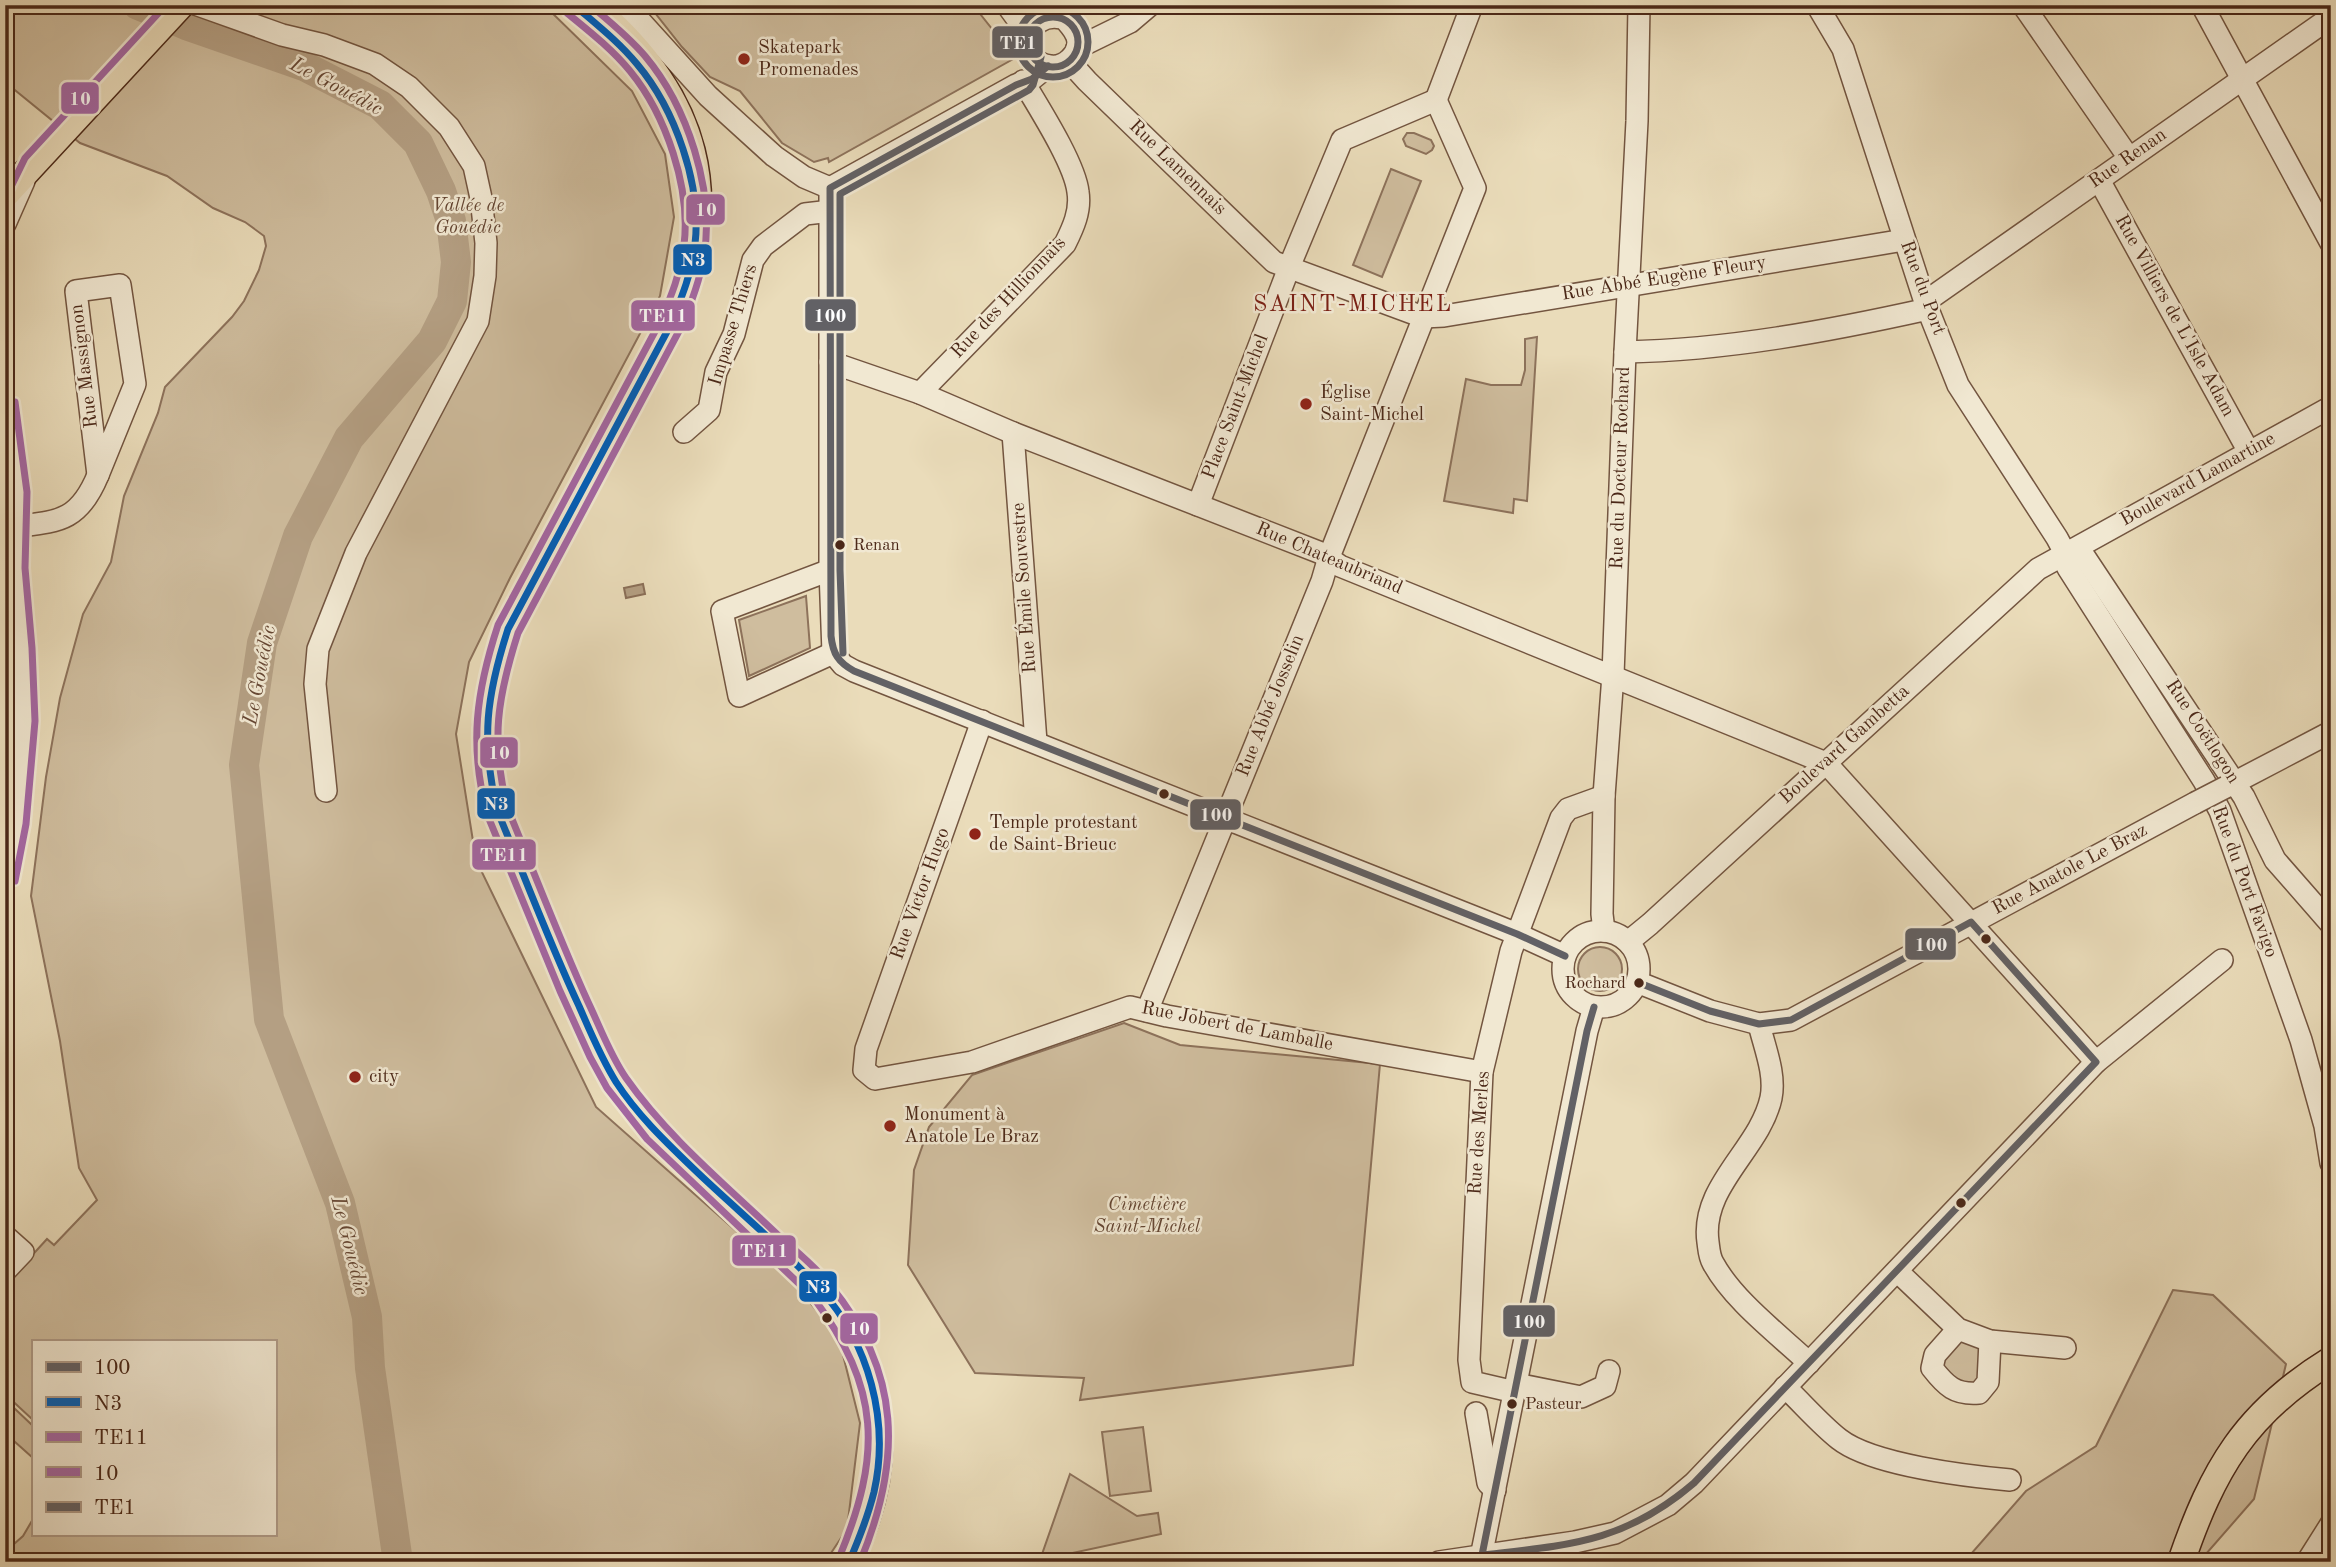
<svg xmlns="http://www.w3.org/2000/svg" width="2336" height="1567" font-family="'Old Standard TT',serif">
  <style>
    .green { fill: #cfbd9e; stroke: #8d725b; stroke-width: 2 }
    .water { fill: #b49f83; stroke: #8a6f58; stroke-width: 2 }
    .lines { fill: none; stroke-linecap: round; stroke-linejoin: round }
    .river { stroke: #b49f83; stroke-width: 30 }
    .minor-casing { stroke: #735540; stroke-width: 24 }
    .major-casing { stroke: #4b2818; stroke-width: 29 }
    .minor { stroke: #f1e8d2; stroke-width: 21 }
    .major { stroke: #eadcba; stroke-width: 26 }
    .minor-bridge-casing { stroke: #735540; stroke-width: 24; stroke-linecap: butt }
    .minor-bridge { stroke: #f1e8d2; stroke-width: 21 }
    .bus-1-casing { stroke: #f1e8d2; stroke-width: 12 }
    .bus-2-casing { stroke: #f1e8d2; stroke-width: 12 }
    .bus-3-casing { stroke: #f1e8d2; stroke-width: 12 }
    .bus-4-casing { stroke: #f1e8d2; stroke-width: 12 }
    .bus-5-casing { stroke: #f1e8d2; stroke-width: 12 }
    .bus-1 { stroke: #626165; stroke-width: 7 }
    .bus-2 { stroke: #005eb8; stroke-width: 7 }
    .bus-3 { stroke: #a467a3; stroke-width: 7 }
    .bus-4 { stroke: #a467a3; stroke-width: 7 }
    .bus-5 { stroke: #626165; stroke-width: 7 }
    .poi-dot { fill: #8f2418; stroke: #f1e8d2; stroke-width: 2.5 }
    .bus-dot { fill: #4b2818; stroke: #f1e8d2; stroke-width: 2.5 }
    .labels { text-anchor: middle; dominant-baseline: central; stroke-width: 5; stroke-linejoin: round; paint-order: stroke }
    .bus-label { font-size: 17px; fill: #4b2818; stroke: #f1e8d2; text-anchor: start }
    .poi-label { font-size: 19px; fill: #4b2818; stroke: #f1e8d2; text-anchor: start }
    .street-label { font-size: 19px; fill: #4b2818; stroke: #f1e8d2 }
    .park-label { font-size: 19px; font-style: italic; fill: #654633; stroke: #f1e8d2 }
    .water-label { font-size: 21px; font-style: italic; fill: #654633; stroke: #f1e8d2 }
    .quarter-label { font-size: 23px; letter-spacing: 2px; fill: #7a1f14; stroke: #f1e8d2 }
    .line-badge { stroke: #f1e8d2; stroke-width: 2.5 }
    .badge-label { font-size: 19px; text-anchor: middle; font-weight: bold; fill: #fff }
  </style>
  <rect width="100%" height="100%" fill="#eadcba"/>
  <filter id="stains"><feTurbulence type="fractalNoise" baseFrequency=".00286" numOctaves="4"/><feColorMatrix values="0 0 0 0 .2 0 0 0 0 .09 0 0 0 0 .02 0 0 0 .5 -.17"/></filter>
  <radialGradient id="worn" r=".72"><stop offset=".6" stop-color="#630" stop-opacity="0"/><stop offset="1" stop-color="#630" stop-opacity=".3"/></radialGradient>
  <!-- green -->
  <g class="green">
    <polygon points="5,5 544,5 632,91 665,154 674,217 660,296 510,578 469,662 456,734 476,860 596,1107 787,1276 838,1335 860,1423 847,1529 825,1562 5,1562 5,1552 23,1536 33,1519 33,1534 275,1534 275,1341 33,1341 33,1420 5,1394 5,1285 47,1239 54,1245 97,1200 79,1168 60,1041 31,896 46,777 60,698 83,614 111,562 124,496 158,413 165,387 232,317 244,301 259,270 266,246 264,236 245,222 213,208 167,176 80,143 5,82"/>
    <polygon points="645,5 973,5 1015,58 829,162 828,158 814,162 782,143 740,91 710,77 682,47 655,13"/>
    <polygon points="1407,133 1414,133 1431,140 1434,146 1432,150 1426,154 1406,146 1403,139"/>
    <polygon points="1391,169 1421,181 1382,277 1353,265"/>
    <polygon points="1537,337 1527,501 1514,499 1513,513 1444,501 1466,379 1491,385 1521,385 1525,370 1525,339"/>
    <polygon points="806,596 810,648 749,676 739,620"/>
    <circle cx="1600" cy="969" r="22"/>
    <polygon points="1124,1023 1180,1045 1380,1064 1353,1365 1080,1400 1084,1378 975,1373 908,1265 914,1170 929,1127 972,1075"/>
    <polygon points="2173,1290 2213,1295 2286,1364 2254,1499 2199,1562 1964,1562 2026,1491 2096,1446"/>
    <polygon points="1961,1340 1978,1345 1983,1352 1981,1380 1966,1389 1942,1367 1942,1361"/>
    <polygon points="13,1407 33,1426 33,1458 5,1433 5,1416"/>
    <polygon points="1143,1427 1151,1491 1110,1496 1102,1432"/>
    <polygon points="1070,1474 1137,1516 1158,1513 1161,1534 1040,1560"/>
  </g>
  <!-- water -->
  <polygon class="water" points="643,584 645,594 626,598 624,588"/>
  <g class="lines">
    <!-- river -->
    <polyline class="river" points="138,5 186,25 304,66 380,105 418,143 441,191 451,221 456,262 452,301 432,341 349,438 298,536 262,643 244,765 269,1019 340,1203 367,1317 370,1368 398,1562"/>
    <!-- minor casing -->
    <g class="minor-casing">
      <g id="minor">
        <polyline points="198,5 282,35 324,45 375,64 409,87 449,127 474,166 481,198 486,243 485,276 478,321 356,553 318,649 315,684 326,791"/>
        <polyline points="622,5 641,22 708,96 774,156 804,177 830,188"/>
        <polyline points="1007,5 1029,35"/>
        <path d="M1052,5c11,15 40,33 18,54 -5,5 -13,8 -20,7 -34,-4 -26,-55 11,-48"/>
        <polyline points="1817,5 1843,49 1925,302 1958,385 2057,538 2065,553 2065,562 2068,568 2204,781 2220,811 2301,1040 2325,1126 2331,1163"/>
        <polyline points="2023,5 2129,158"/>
        <polyline points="2202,5 2331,243"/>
        <polyline points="1077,48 1130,22 1150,5"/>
        <polyline points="1069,61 1087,81 1274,262 1423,317 1444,316 1904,240"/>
        <polyline points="1436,100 1472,5"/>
        <polyline points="2099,180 2249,452"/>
        <polyline points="830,188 830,570 833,653"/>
        <polyline points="830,188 1016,85 1032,79 1048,66"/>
        <polyline points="5,224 24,181"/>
        <polygon points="120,285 135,384 98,475 76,291"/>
        <polyline points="1925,302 2331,17"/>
        <path d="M1625,352c102,-2 204,-21 303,-43"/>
        <polyline points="830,362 920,393 1013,433 1321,553 1340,566 1826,763 2096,1062"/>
        <path d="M920,393l145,-149c8,-16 16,-33 13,-52 -3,-28 -39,-84 -55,-111"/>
        <polyline points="5,403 17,492 14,568 22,649 25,721 16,823 5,879"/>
        <polyline points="684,432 709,410 716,372 734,334 753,260 763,246 805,214 831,211"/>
        <polyline points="1013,433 1036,742"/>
        <polyline points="1198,505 1292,260 1342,140 1436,100"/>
        <path d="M5,528c49,-7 72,-2 93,-53"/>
        <polyline points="2065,553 2082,553 2244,797 2275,860 2331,924"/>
        <polyline points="830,570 722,611 739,696 833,653"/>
        <polyline points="833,653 843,665 854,671 1517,934 1565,956"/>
        <polyline points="982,721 866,1049 864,1070 875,1079 972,1062 1130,1007 1167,1016 1482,1072"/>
        <polyline points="2226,787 2331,732"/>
        <circle cx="1601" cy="969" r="38"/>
        <polyline points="1604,931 1602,914 1604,796 1613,675 1625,352 1637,121 1639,5"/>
        <polyline points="1628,942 1650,924 2038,569 2331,407"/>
        <polyline points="1637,982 1710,1011 1759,1024 1791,1020 2195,803"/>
        <polyline points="1147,1011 1322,581 1329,557 1475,188 1436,100"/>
        <path d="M1759,1024c5,22 17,50 12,74 -11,51 -71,88 -63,144 1,7 1,14 5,21 20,37 64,70 96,100"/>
        <polyline points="5,1236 23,1252 5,1271"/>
        <polyline points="1897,1271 1958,1329 1990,1341 2065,1348"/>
        <path d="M1958,1329l-23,26 -3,13c14,18 23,27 47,25l9,-11 2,-41"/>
        <polyline points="1516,1384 1581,1397 1605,1386 1609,1371"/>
        <path d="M1785,1387c18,17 35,37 54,52 33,26 128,37 171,41"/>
        <polyline points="1515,1392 1472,1382 1469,1360 1482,1072 1511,951 1561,818 1568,809 1604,796"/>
        <polyline points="1476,1413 1488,1483 1495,1490"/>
        <polyline points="1439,1562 1575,1542 1615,1533 1668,1505 1694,1483 2096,1062 2222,960"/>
        <polyline points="1480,1562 1587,1031 1594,1007"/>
        <polyline points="2307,1562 2331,1524"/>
      </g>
    </g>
    <!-- major casing -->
    <g class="major-casing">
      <g id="major">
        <path d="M591,5c107,90 135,192 79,321l-162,303c-23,70 -30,108 -11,181l73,177 30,66 16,29 38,49 167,159c70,82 74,176 28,272"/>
        <polyline points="5,195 181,5"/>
        <path d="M2181,1562c32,-93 64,-149 150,-202"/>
      </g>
    </g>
    <!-- minor -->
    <use href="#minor" class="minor"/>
    <!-- major -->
    <use href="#major" class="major"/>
    <!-- minor-bridge casing -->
    <g class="minor-bridge-casing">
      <polyline id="minor-bridge" points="2195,803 2226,787"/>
    </g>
    <!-- minor-bridge -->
    <use href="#minor-bridge" class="minor-bridge"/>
    <!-- bus-1 casing -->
    <g class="bus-1-casing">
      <g id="bus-1">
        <circle cx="1053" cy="42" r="25"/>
        <path d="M1048,66l-16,13 -16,6 -186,103 1,448c2,18 7,26 23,35l663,263 48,22"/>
        <path d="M1594,1007l-7,24 -105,524c87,-10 142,-12 212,-72l402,-421 -125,-140 -180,98 -32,4 -49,-13 -73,-29"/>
      </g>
    </g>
    <!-- bus-2 casing -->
    <g class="bus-2-casing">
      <path id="bus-2" d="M574,5c22,19 45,37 63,59 38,45 65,121 58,180 -3,29 -14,55 -25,82l-162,303c-22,68 -27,110 -11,181 27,65 52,132 82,196 11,25 22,52 37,76 22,34 52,62 81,90 41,39 86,76 123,117 49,54 70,132 54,203 -6,24 -15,47 -25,70"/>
    </g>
    <!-- bus-3 casing -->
    <g class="bus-3-casing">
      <path id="bus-3" d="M567,13c22,18 45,36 63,58 36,44 61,117 54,174 -3,27 -13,52 -24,77l-162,303c-22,67 -29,120 -11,189l73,177 30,66 17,31 40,51 166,158c68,92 69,157 26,261"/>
    </g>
    <!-- bus-4 casing -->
    <g class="bus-4-casing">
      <g id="bus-4">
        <path d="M590,5c19,16 39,32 55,51 42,50 70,134 59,199 -4,26 -14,52 -25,76l-161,302c-21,66 -27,106 -11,174 27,65 52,131 81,195 12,25 22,53 38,76 42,60 101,108 154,159 17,15 36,30 50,48 72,87 72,176 30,277"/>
        <polyline points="5,199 25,158 166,5"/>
        <polyline points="15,881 26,824 35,721 32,648 25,568 27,492 15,402"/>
      </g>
    </g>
    <!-- bus-5 casing -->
    <g class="bus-5-casing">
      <g id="bus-5">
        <circle cx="1053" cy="42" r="35"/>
        <polyline points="843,653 840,570 840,194 1029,90 1033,85 1041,57"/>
      </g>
    </g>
    <!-- bus-1 -->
    <use href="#bus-1" class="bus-1"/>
    <!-- bus-2 -->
    <use href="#bus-2" class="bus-2"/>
    <!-- bus-3 -->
    <use href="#bus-3" class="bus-3"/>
    <!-- bus-4 -->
    <use href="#bus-4" class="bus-4"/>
    <!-- bus-5 -->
    <use href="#bus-5" class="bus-5"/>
  </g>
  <!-- markers -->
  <g class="poi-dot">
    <circle cx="744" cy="59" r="7"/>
    <circle cx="1306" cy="404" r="7"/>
    <circle cx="975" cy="834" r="7"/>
    <circle cx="355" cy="1077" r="7"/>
    <circle cx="890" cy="1126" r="7"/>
  </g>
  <g class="bus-dot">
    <circle cx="840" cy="545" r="6"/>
    <circle cx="1164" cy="794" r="6"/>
    <circle cx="1986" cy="939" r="6"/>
    <circle cx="1639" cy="983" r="6"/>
    <circle cx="1961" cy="1203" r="6"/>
    <circle cx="827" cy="1318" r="6"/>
    <circle cx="1512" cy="1404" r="6"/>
  </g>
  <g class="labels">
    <!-- bus labels -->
    <g class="bus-label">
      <text x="853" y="545">Renan</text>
      <text x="1626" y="983" text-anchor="end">Rochard</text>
      <text x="1525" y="1404">Pasteur</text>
    </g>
    <!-- poi labels -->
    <g class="poi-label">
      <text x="758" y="48">Skatepark<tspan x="758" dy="22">Promenades</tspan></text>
      <text x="1320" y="393">Église<tspan x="1320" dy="22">Saint-Michel</tspan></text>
      <text x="989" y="823">Temple protestant<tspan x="989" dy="22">de Saint-Brieuc</tspan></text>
      <text x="369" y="1077">city</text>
      <text x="904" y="1115">Monument à<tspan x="904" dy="22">Anatole Le Braz</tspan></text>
    </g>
    <!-- street labels -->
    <g class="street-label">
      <text transform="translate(2128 159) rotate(-35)">Rue Renan</text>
      <text transform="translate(1177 168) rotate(44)">Rue Lamennais</text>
      <text transform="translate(1664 279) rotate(-9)">Rue Abbé Eugène Fleury</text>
      <text transform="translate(1922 288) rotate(70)">Rue du Port</text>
      <text transform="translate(1009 298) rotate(-47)">Rue des Hillionnais</text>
      <text transform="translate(2174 316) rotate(61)">Rue Villiers de L'Isle Adam</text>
      <text transform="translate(734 325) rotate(-73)">Impasse Thiers</text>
      <text transform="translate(85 366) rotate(-97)">Rue Massignon</text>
      <text transform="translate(1236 407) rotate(-69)">Place Saint-Michel</text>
      <text transform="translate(1621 468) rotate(-88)">Rue du Docteur Rochard</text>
      <text transform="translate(2198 480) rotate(-29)">Boulevard Lamartine</text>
      <text transform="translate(1329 559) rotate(23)">Rue Chateaubriand</text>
      <text transform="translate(1025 588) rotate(-94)">Rue Émile Souvestre</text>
      <text transform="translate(1271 706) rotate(-68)">Rue Abbé Josselin</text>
      <text transform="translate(2202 732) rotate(57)">Rue Coëtlogon</text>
      <text transform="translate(1845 745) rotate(-42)">Boulevard Gambetta</text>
      <text transform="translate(2070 870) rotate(-28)">Rue Anatole Le Braz</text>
      <text transform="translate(2244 882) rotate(70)">Rue du Port Favigo</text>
      <text transform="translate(921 894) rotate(-70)">Rue Victor Hugo</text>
      <text transform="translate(1237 1027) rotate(11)">Rue Jobert de Lamballe</text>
      <text transform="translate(1480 1133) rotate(-86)">Rue des Merles</text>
    </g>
    <!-- park labels -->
    <g class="park-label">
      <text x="468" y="206">Vallée de<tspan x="468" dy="22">Gouédic</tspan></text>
      <text x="1147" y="1205">Cimetière<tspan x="1147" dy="22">Saint-Michel</tspan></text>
    </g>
    <!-- water labels -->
    <g class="water-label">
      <text transform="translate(336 87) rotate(28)">Le Gouédic</text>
      <text transform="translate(260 675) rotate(-79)">Le Gouédic</text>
      <text transform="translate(349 1246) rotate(76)">Le Gouédic</text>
    </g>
    <!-- quarter labels -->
    <g class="quarter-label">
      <text x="1353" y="304">SAINT-MICHEL</text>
    </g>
  </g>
  <g class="line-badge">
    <rect x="991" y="25" width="53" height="34" rx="7" fill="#626165"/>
    <rect x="60" y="81" width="40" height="34" rx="7" fill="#a467a3"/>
    <rect x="685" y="193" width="41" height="33" rx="7" fill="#a467a3"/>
    <rect x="672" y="243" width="41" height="33" rx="7" fill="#005eb8"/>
    <rect x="804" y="298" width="53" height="34" rx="7" fill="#626165"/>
    <rect x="630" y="299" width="66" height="33" rx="7" fill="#a467a3"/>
    <rect x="479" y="736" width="40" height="33" rx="7" fill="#a467a3"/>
    <rect x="476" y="787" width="40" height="33" rx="7" fill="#005eb8"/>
    <rect x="1189" y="798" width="53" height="33" rx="7" fill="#626165"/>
    <rect x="471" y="838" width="66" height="33" rx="7" fill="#a467a3"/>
    <rect x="1904" y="927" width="53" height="34" rx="7" fill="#626165"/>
    <rect x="731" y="1234" width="66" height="33" rx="7" fill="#a467a3"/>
    <rect x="798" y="1270" width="40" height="33" rx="7" fill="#005eb8"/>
    <rect x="1502" y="1304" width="54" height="34" rx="7" fill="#626165"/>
    <rect x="839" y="1312" width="40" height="33" rx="7" fill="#a467a3"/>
  </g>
  <g class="badge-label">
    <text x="1018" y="49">TE1</text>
    <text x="80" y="105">10</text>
    <text x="706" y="216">10</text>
    <text x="693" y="266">N3</text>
    <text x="830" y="322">100</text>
    <text x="663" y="322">TE11</text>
    <text x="499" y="759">10</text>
    <text x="496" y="810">N3</text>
    <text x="1216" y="821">100</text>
    <text x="504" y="861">TE11</text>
    <text x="1931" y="951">100</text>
    <text x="764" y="1257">TE11</text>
    <text x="818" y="1293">N3</text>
    <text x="1529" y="1328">100</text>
    <text x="859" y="1335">10</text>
  </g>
  <!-- margin -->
  <rect width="2336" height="1567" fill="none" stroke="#eadcba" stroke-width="28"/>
  <rect x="7" y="7" width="2322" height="1553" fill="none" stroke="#4b2818" stroke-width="3.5"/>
  <rect x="14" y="14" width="2308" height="1539" fill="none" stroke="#4b2818" stroke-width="2"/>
  <!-- legend -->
  <rect x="32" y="1340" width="245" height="196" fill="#f1e8d2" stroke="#af9b88" stroke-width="2"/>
  <rect x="46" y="1362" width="35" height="10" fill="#626165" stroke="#af9b88" stroke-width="2"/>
  <text x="94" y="1374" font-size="21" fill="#4b2818">100</text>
  <rect x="46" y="1397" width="35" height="10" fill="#005eb8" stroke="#af9b88" stroke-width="2"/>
  <text x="94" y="1410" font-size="21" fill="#4b2818">N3</text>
  <rect x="46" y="1432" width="35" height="10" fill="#a467a3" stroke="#af9b88" stroke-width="2"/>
  <text x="94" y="1444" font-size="21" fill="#4b2818">TE11</text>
  <rect x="46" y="1467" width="35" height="10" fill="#a467a3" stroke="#af9b88" stroke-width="2"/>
  <text x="94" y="1480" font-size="21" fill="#4b2818">10</text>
  <rect x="46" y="1502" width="35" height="10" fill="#626165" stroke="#af9b88" stroke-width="2"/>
  <text x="94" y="1514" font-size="21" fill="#4b2818">TE1</text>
  <rect width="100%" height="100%" filter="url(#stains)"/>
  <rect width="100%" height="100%" fill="url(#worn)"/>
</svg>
